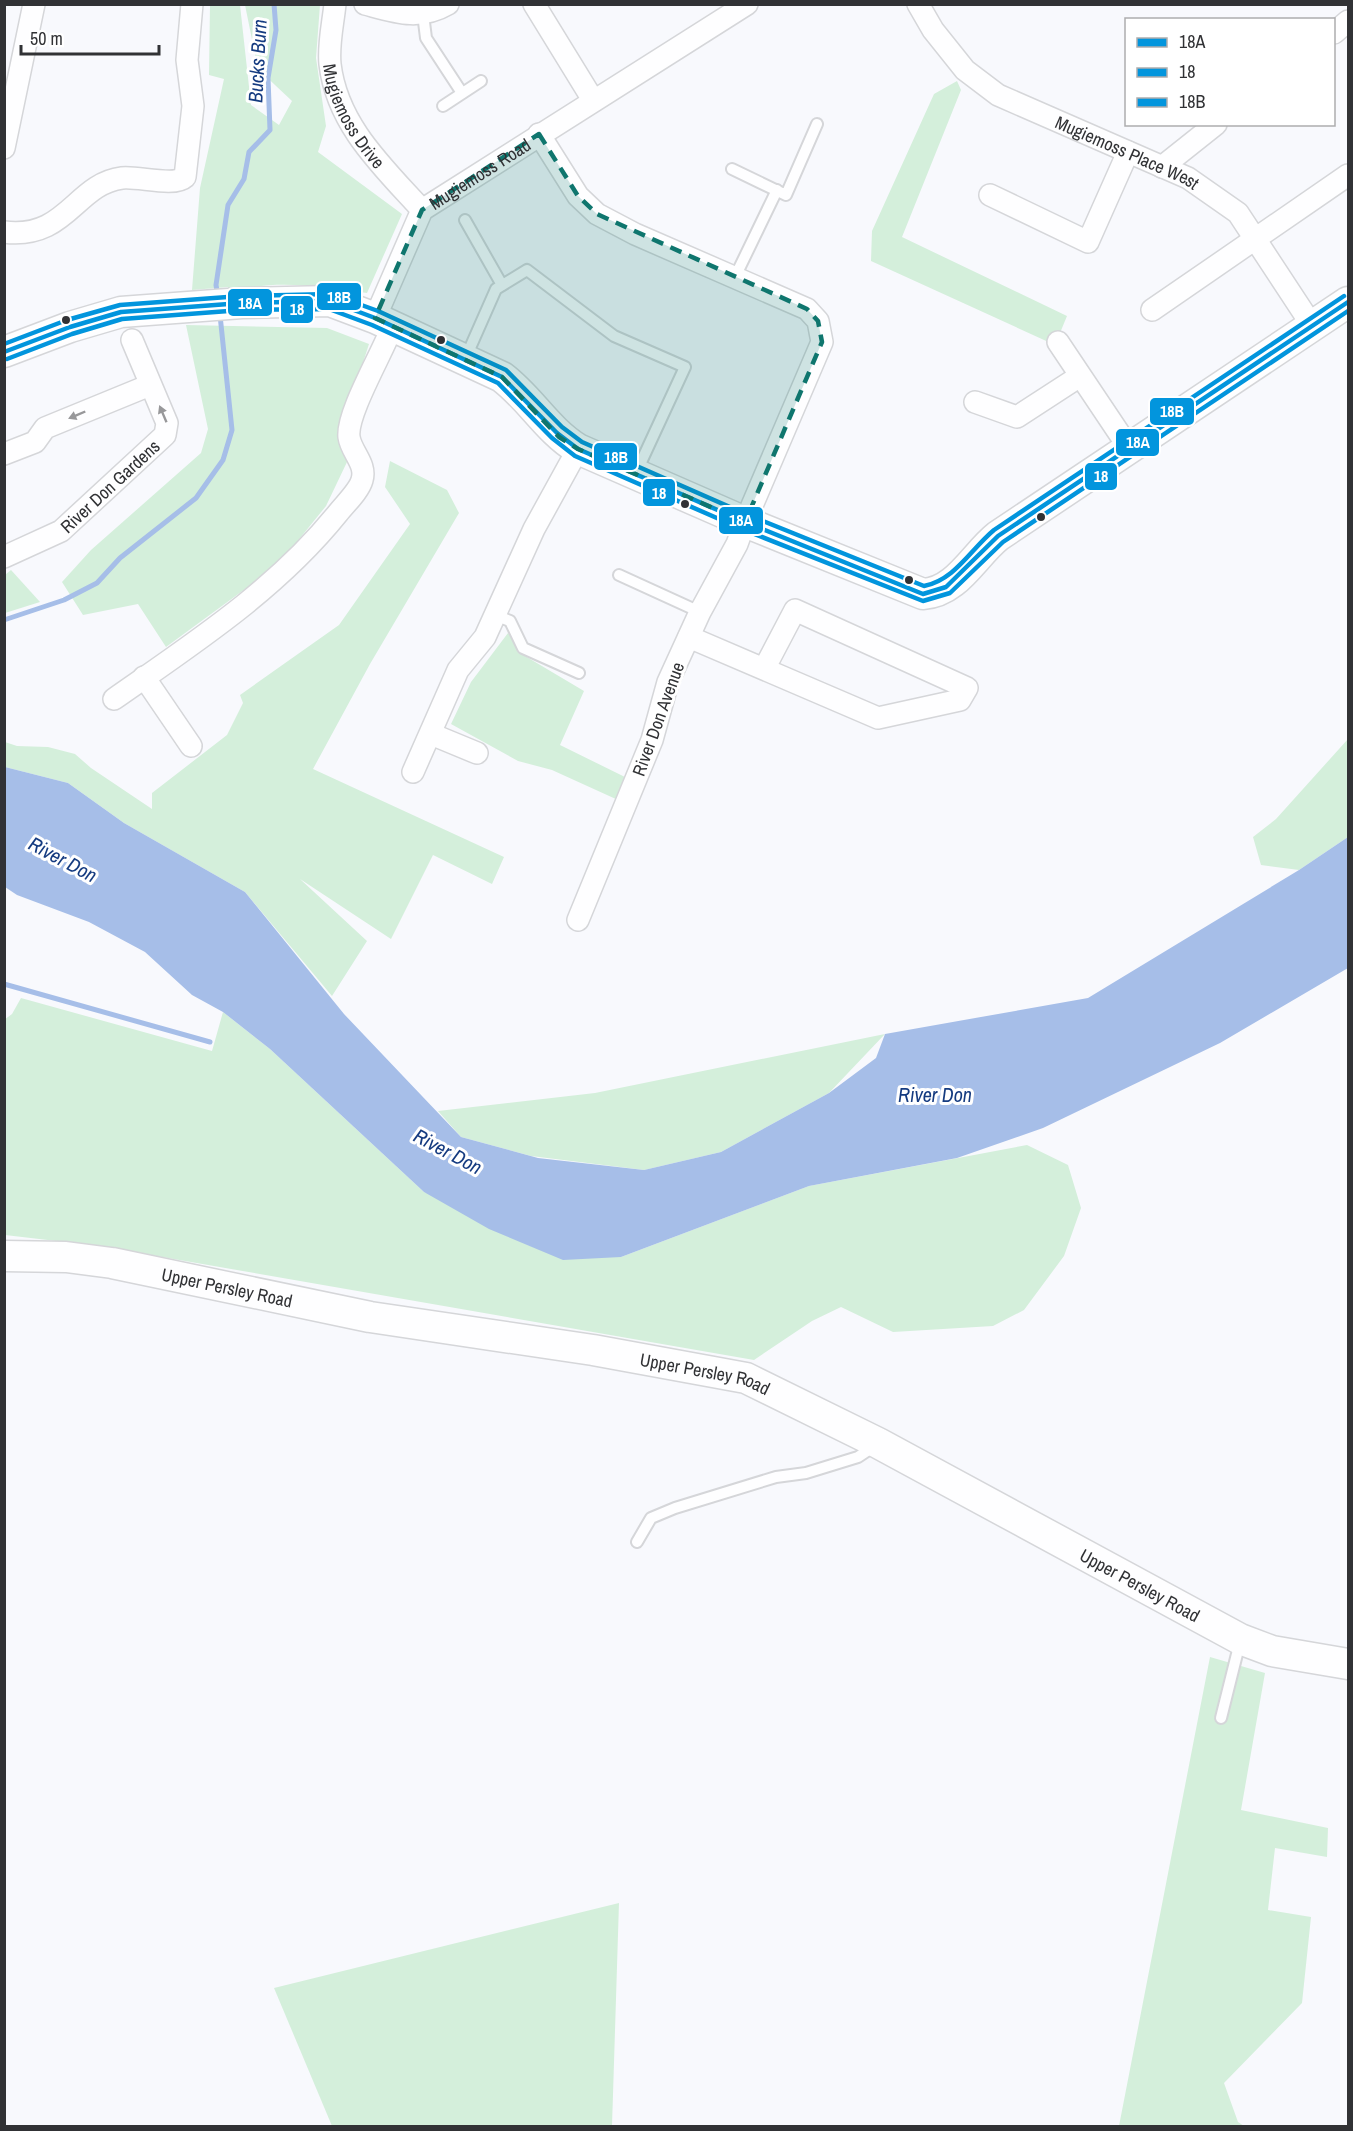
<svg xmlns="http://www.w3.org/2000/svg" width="1353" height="2131" font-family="'Archivo Narrow',sans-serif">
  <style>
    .green { fill: #d4efdb }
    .water { fill: #a6bee8 }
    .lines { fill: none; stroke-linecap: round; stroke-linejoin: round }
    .stream { stroke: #a6bee8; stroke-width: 5 }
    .lane-casing { stroke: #d5d6d9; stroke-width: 14 }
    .street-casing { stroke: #d5d6d9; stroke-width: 24 }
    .secondary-casing { stroke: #d5d6d9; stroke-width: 33 }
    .lane { stroke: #fefeff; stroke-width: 10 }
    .street { stroke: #fefeff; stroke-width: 21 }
    .secondary { stroke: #fefeff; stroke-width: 30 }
    .bus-1-casing { stroke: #fff; stroke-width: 9 }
    .bus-2-casing { stroke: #fff; stroke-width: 9 }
    .bus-3-casing { stroke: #fff; stroke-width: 9 }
    .bus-1 { stroke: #0295dd; stroke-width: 4.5 }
    .bus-2 { stroke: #0295dd; stroke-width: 4.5 }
    .bus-3 { stroke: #0295dd; stroke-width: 4.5 }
    .oneway { fill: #98989a }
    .marked { fill: #0f766e; fill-opacity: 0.2; stroke: #0f766e; stroke-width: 4.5; stroke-dasharray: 12 8; stroke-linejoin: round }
    .bus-dot { fill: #313235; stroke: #fff; stroke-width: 2 }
    .labels { text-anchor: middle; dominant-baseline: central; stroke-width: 6; stroke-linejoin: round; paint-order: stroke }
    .street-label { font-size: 18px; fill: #313235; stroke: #fff }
    .water-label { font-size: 20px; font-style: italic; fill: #153b80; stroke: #fff }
    .line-badge { stroke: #fff; stroke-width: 2 }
    .badge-label { font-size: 16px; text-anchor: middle; font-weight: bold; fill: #fff }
  </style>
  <rect width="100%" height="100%" fill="#f8f9fd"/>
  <!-- green -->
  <g class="green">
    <path d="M210,5h30l11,100 28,20 13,-24 -34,-32 -13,-64h75l-4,53 10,68 -8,26 84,62 -35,79c-48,-6 -92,-15 -139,0v-6l-36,3 8,-102 24,-109 -15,-4z"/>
    <polygon points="957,81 961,90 902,237 1067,316 1055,345 871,261 872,231 934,94"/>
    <polygon points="186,325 327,328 369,344 341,431 347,462 326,506 279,564 166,647 138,604 83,615 62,582 91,550 201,453 208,429"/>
    <polygon points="390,461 447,490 459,513 370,664 313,769 504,857 492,884 433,855 391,939 300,879 367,941 332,996 245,892 124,823 68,783 5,767 5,742 17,746 48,747 75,754 91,768 152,809 152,793 227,735 243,703 240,695 339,625 410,524 385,487"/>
    <polygon points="11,570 40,602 5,613 5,575"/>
    <polygon points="508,633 525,656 584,691 560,745 627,778 618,800 552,770 518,761 451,724 471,682"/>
    <polygon points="1348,739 1348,837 1299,870 1261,865 1253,837 1276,819"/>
    <polygon points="21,998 212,1051 223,1012 270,1049 424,1192 621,1257 809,1186 1027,1145 1068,1165 1081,1208 1064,1256 1024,1310 993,1326 893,1332 841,1307 812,1321 754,1360 99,1246 5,1235 4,1020 12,1014"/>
    <polygon points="885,1034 829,1093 721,1152 644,1170 531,1156 461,1137 438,1111 595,1093"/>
    <polygon points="1210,1657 1265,1673 1241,1810 1328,1828 1327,1857 1275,1848 1268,1910 1311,1917 1302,2003 1224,2083 1238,2122 1244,2126 1119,2126"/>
    <polygon points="619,1903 612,2126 332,2126 274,1988"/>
  </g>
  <!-- water -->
  <polygon class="water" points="5,767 68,783 124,823 245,892 344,1014 461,1137 538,1158 644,1170 721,1152 829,1093 876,1058 885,1034 1088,998 1299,870 1348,837 1348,968 1220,1043 1043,1128 957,1158 809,1186 621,1257 563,1260 489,1229 424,1192 270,1049 223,1012 192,995 145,952 89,922 17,895 5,887"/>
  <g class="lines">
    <!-- stream -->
    <g class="stream">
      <polyline points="218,297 216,285 228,205 244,179 249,152 270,130 268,78 276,30 274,4"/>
      <polyline points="4,620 64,600 97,583 120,558 196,498 223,460 232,430 220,315"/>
      <polyline points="4,984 210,1042"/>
    </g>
    <!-- lane casing -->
    <g class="lane-casing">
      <g id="lane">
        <polyline points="423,14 426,38 462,93"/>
        <polyline points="443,106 481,81"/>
        <polyline points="732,169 786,195 817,124"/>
        <polyline points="465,220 502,285"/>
        <polyline points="735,277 777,190"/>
        <polyline points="466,357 496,289 527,270 614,336 685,367 636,473"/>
        <polyline points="619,575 700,612"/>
        <polyline points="495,615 510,621 523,648 579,673"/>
        <polyline points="637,1542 651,1518 675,1508 776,1477 806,1473 858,1457 876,1445"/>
        <polyline points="1221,1718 1240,1642"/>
      </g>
    </g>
    <!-- street casing -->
    <g class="street-casing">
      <g id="street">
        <path id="s1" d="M335,4c-2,20 -7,40 -5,60 7,61 53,103 92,146"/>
        <path d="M365,4c30,8 54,17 83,0"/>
        <polyline points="534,4 593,100"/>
        <path id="s2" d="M918,4l15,26 32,40 33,25 190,83 50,35 75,114"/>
        <polyline points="1334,33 1348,21"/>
        <polyline points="539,134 578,196 597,214 635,234 807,309 818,321 822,342 745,522 737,544 700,612 668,682 652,740 578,920"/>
        <polyline points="4,148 34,4"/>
        <polyline points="1162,167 1216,124"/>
        <polyline points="990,195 1088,242 1128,152"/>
        <path d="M4,232c63,8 71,-48 118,-54 16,-2 52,9 63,-1l8,-71 -6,-46 5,-56"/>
        <polyline points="1152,310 1348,175"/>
        <path id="s3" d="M375,318l47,-108 325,-206"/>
        <polyline points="1058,342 1129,448"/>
        <polyline points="975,402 1017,417 1080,376"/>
        <polyline points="4,454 35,442 45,428 150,385"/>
        <path id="s4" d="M4,557l57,-26 104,-96 2,-12 -35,-83"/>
        <polyline points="689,637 878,718 960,700 967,688 795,610 764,669"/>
        <polyline points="144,677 191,746"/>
        <path d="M114,699c80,-56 162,-109 224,-186 7,-9 21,-22 24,-33 5,-16 -11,-28 -13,-43 -3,-23 34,-85 43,-110"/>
        <polyline points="431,734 477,753"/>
        <polyline points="413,772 458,670 485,637 534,529 578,449"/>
      </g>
    </g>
    <!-- secondary casing -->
    <g class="secondary-casing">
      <g id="secondary">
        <path d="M4,352l66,-25 51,-15 121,-9 88,-2 45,17 127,59c29,22 45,53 76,72l167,73 178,72c34,-2 51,-39 75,-58l350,-234"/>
        <path id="s5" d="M4,1256l62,1 46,6 258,54 223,33 153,28 132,65 362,196 32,12 76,13"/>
      </g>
    </g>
    <!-- lane -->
    <use href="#lane" class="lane"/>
    <!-- street -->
    <use href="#street" class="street"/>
    <!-- secondary -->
    <use href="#secondary" class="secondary"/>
    <!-- bus-1 casing -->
    <g class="bus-1-casing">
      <polyline id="bus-1" points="4,352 70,327 121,312 242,303 330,301 375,318 502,377 557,433 578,449 745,522 923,594 946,587 998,536 1348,302"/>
    </g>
    <!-- bus-2 casing -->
    <g class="bus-2-casing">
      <polyline id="bus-2" points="7,359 72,334 122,319 242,310 329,309 372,325 498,383 552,438 575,456 742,529 923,601 950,593 1003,542 1348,311"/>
    </g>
    <!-- bus-3 casing -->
    <g class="bus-3-casing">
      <path id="bus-3" d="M4,344l63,-24 53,-15 121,-9 90,-2 47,17 128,59 56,57 20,15 166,73 176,71c31,-6 47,-37 70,-56l350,-234"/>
    </g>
    <!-- bus-1 -->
    <use href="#bus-1" class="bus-1"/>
    <!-- bus-2 -->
    <use href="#bus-2" class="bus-2"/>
    <!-- bus-3 -->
    <use href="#bus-3" class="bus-3"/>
  </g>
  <!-- one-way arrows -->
  <defs><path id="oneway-solid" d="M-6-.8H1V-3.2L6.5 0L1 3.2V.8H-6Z" transform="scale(1.5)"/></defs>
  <g class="oneway">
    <use href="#oneway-solid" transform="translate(163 414) rotate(-113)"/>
    <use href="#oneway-solid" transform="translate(77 415) rotate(157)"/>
  </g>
  <!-- marked area -->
  <path class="marked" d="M539,134l39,62 19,18 210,95 11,12 4,21 -77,180 -167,-73 -19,-12 -57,-60 -127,-59 47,-108z"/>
  <!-- markers -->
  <g class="bus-dot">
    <circle cx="66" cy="320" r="5"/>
    <circle cx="441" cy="340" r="5"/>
    <circle cx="685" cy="504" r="5"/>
    <circle cx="1041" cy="517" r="5"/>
    <circle cx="909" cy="580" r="5"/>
  </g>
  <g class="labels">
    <!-- street labels -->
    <g class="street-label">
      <text stroke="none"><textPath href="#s1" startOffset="118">Mugiemoss Drive</textPath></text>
      <text stroke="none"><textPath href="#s2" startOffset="264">Mugiemoss Place West</textPath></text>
      <text stroke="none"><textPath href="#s3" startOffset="186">Mugiemoss Road</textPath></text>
      <text stroke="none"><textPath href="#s4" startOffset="129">River Don Gardens</textPath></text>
      <text transform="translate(658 719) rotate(-70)">River Don Avenue</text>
      <text stroke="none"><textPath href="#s5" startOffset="226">Upper Persley Road</textPath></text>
      <text stroke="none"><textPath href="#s5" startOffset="712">Upper Persley Road</textPath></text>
      <text stroke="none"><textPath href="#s5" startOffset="1198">Upper Persley Road</textPath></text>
    </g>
    <!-- water labels -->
    <g class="water-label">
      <text transform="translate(257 61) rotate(-87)">Bucks Burn</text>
      <text transform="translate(63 859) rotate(28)">River Don</text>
      <text x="935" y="1094">River Don</text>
      <text transform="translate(448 1151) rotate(28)">River Don</text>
    </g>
  </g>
  <g class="line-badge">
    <rect x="316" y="282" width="46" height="29" rx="6" fill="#0295dd"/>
    <rect x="227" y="288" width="46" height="29" rx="6" fill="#0295dd"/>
    <rect x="280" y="295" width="34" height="29" rx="6" fill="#0295dd"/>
    <rect x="1149" y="397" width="46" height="29" rx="6" fill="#0295dd"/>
    <rect x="1115" y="428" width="45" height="29" rx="6" fill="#0295dd"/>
    <rect x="593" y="442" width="45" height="29" rx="6" fill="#0295dd"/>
    <rect x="1084" y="462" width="34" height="29" rx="6" fill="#0295dd"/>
    <rect x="642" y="478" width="34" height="29" rx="6" fill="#0295dd"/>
    <rect x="718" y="506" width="46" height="29" rx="6" fill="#0295dd"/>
  </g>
  <g class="badge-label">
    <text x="339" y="303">18B</text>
    <text x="250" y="309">18A</text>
    <text x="297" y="315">18</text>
    <text x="1172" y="417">18B</text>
    <text x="1138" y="448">18A</text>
    <text x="616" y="463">18B</text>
    <text x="1101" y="482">18</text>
    <text x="659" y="499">18</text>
    <text x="741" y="526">18A</text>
  </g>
  <!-- border -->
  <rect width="1353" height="2131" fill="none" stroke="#313235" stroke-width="12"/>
  <!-- legend -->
  <rect x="1125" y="18" width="210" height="108" fill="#ffffff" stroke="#adadae" stroke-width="1.5"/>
  <rect x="1137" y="38" width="30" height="9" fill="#0295dd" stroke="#adadae" stroke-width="1.5"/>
  <text x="1179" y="48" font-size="18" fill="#313235">18A</text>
  <rect x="1137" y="68" width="30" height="9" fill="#0295dd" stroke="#adadae" stroke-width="1.5"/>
  <text x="1179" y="78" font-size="18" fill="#313235">18</text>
  <rect x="1137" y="98" width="30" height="9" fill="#0295dd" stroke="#adadae" stroke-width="1.5"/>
  <text x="1179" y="108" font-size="18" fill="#313235">18B</text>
  <!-- scale -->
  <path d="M21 45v9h138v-9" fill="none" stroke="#313235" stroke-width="3"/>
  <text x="30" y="45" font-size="18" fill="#313235" stroke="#ffffff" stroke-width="4.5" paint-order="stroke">50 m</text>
</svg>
